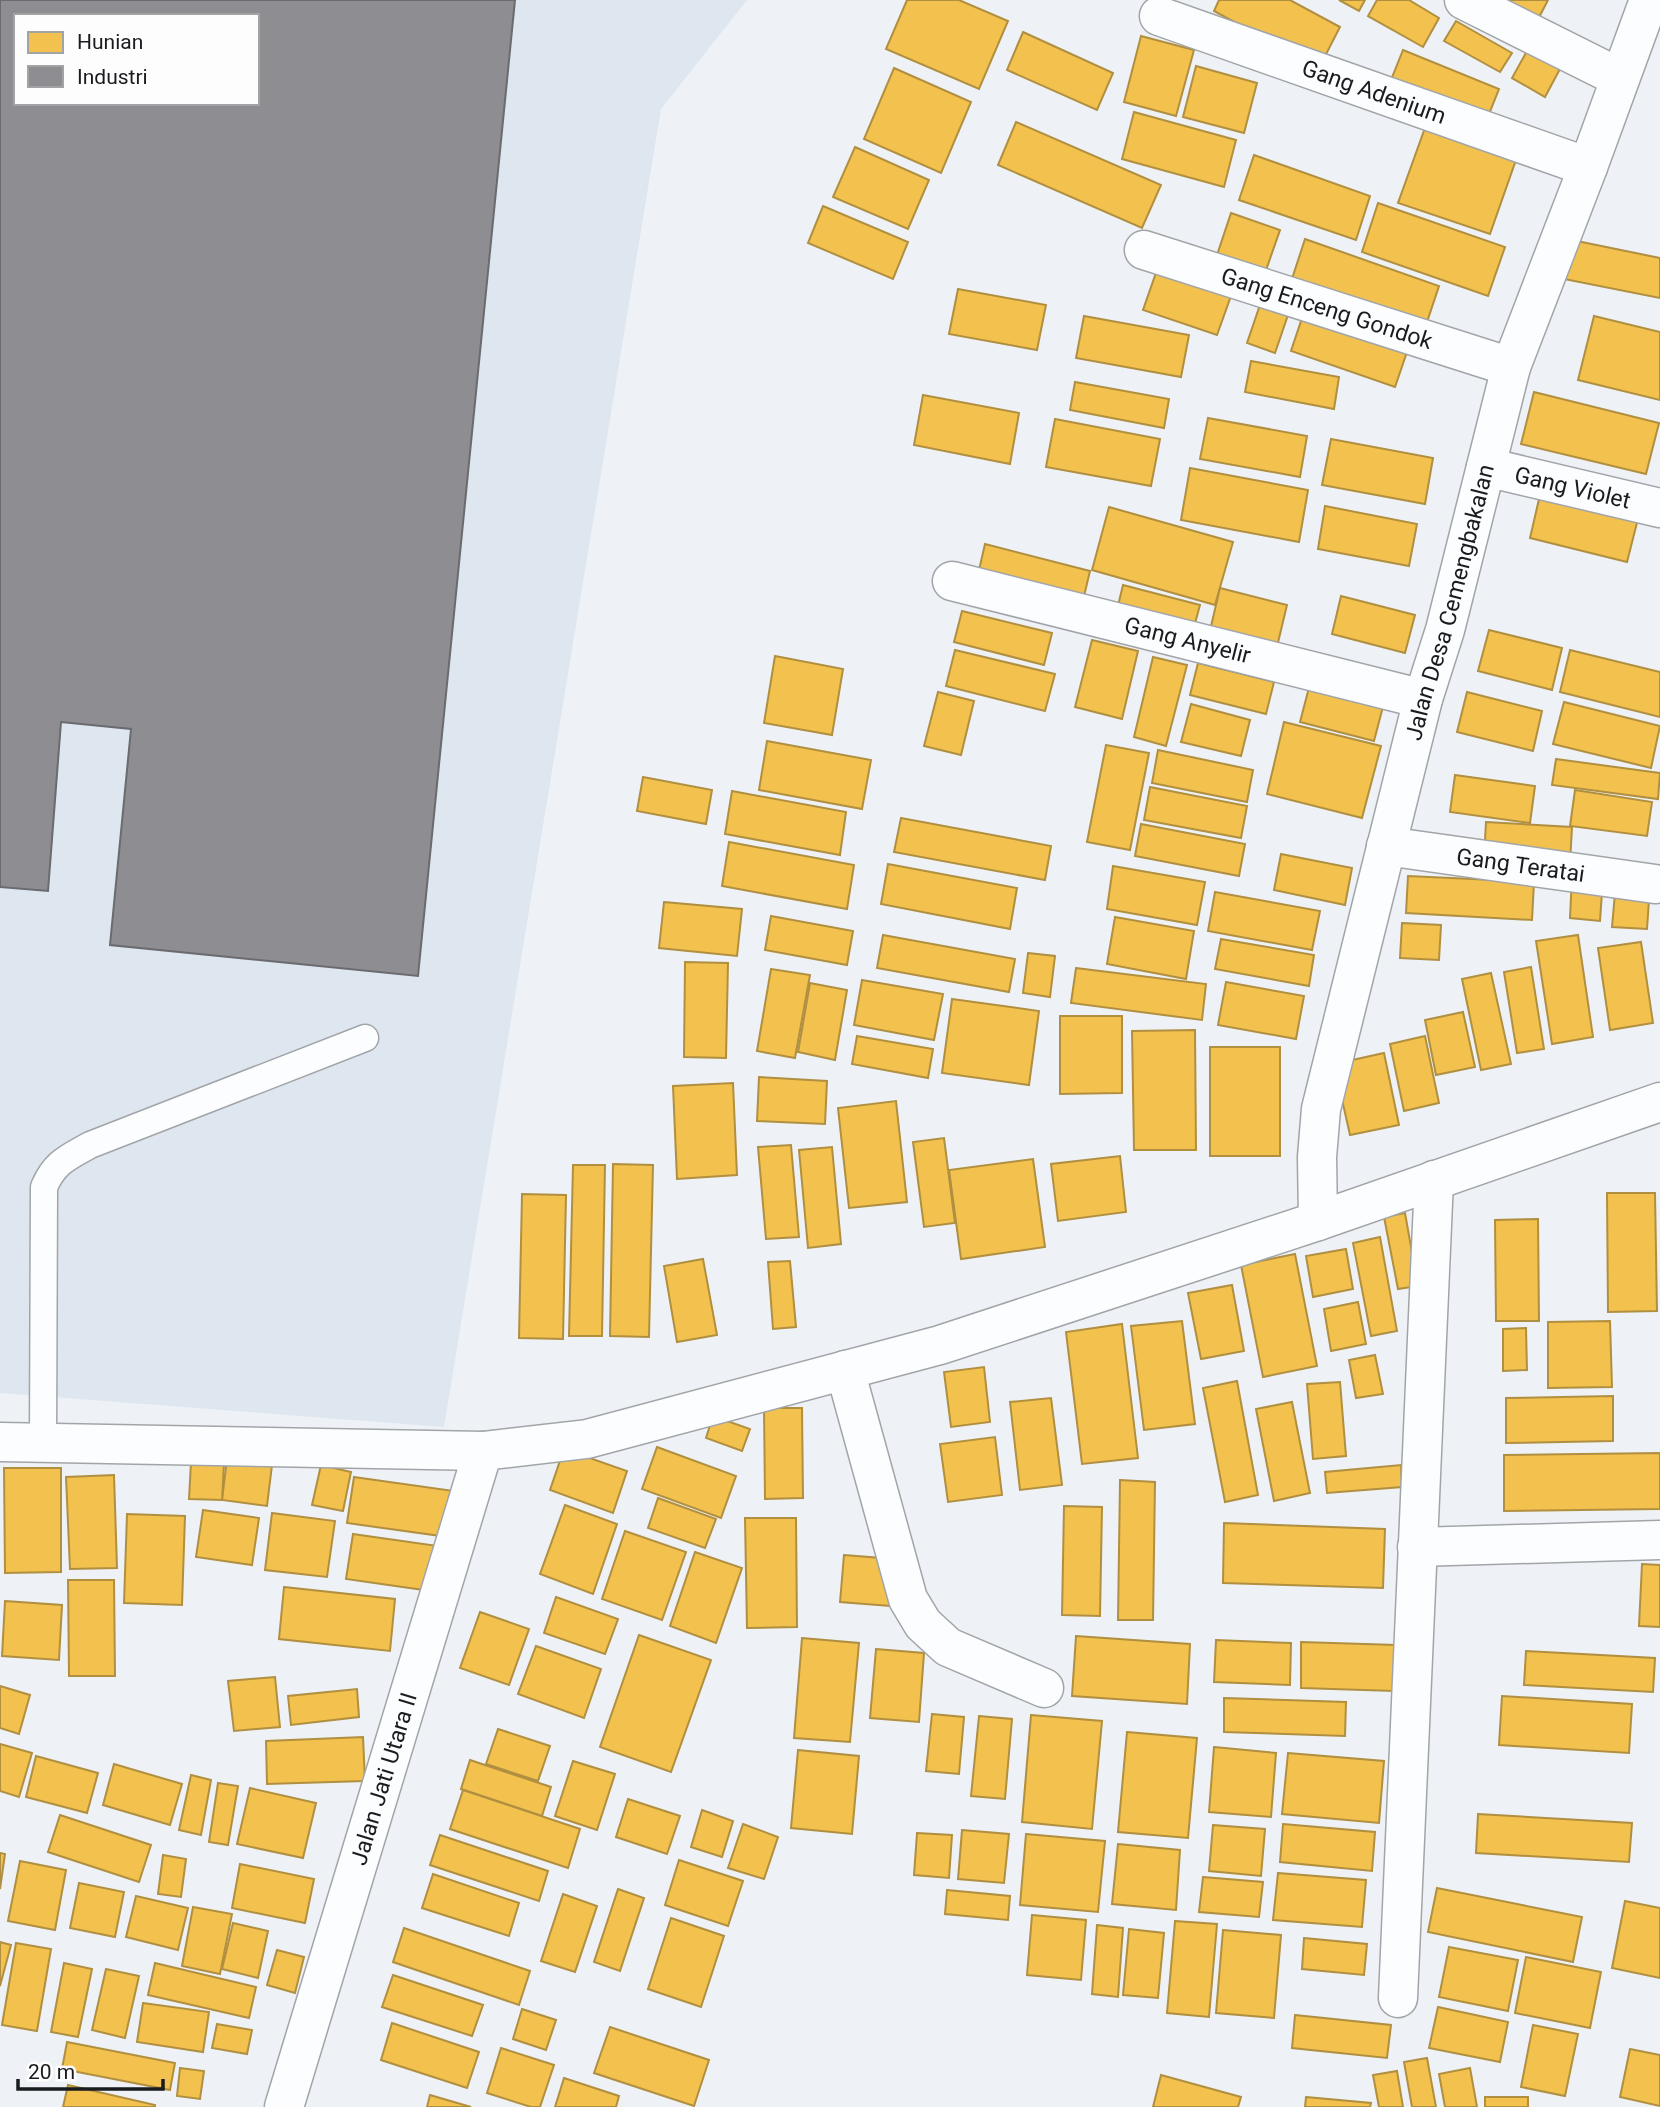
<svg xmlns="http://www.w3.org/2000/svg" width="1660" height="2107" font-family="Roboto,sans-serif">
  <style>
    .built { fill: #dee6f0; fill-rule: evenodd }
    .homes { fill: #f2c14e; stroke: #b18f40; stroke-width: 2 }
    .industry { fill: #8d8d92; stroke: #6a6b6f; stroke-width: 2; fill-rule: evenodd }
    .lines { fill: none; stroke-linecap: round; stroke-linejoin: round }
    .service-casing { stroke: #a2a5a8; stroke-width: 29 }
    .minor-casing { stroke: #a2a5a8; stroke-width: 41 }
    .tertiary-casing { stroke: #a2a5a8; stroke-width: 41 }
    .secondary-casing { stroke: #a2a5a8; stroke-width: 41 }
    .service { stroke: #fcfdfe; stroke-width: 26 }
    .minor { stroke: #fcfdfe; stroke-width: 38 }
    .tertiary { stroke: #fcfdfe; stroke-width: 38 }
    .secondary { stroke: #fcfdfe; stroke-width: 38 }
    .labels { text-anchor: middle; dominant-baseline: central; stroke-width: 7; stroke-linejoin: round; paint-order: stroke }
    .street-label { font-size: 23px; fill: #191b1e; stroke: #fdfdfd }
  </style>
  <rect width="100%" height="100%" fill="#eef2f6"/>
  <!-- built -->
  <path class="built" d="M0,0h747l-86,109 -217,1318 -444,-34zM16,16h241v87h-241z"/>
  <!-- homes -->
  <g class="homes">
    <polygon points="907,0 959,0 1008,21 979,89 886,49"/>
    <polygon points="1219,0 1290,0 1340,27 1319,68 1214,11"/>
    <polygon points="1339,0 1365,0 1359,11"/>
    <polygon points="1377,0 1409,0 1439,18 1423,47 1368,16"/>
    <polygon points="1486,0 1548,0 1534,27"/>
    <polygon points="1456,21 1512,53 1500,72 1444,41"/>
    <polygon points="1023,32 1113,73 1097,110 1007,70"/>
    <polygon points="1141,36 1194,50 1176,116 1124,102"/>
    <polygon points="1403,50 1499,89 1483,129 1387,90"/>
    <polygon points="1527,51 1560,69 1545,97 1512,78"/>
    <polygon points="1196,66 1257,83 1244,133 1183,117"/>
    <polygon points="894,68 971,102 941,173 864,139"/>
    <polygon points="1134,112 1236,140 1224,187 1122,159"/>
    <polygon points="1016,122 1161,185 1142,228 998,165"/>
    <polygon points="1426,125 1517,157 1490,234 1398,203"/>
    <polygon points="855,147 929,180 908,229 833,197"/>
    <polygon points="1254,155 1370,196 1356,240 1239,200"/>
    <polygon points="1378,203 1505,247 1488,296 1362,252"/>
    <polygon points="823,206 908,242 893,279 808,243"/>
    <polygon points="1231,213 1280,230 1264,276 1216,258"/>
    <polygon points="1305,239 1439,286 1422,337 1288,291"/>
    <polygon points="1572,240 1660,258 1660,298 1564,279"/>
    <polygon points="1158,267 1232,293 1217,335 1143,310"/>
    <polygon points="958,289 1046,305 1037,350 949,334"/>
    <polygon points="1262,299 1290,309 1275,353 1247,343"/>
    <polygon points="1305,309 1409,346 1395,387 1291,351"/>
    <polygon points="1084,316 1189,335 1181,377 1076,358"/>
    <polygon points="1594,316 1660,332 1660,400 1578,380"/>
    <polygon points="1251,361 1339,377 1334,409 1245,392"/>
    <polygon points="1075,382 1169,399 1164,428 1070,410"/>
    <polygon points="1534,392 1659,423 1646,474 1521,444"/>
    <polygon points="923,395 1019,413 1010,464 914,445"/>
    <polygon points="1208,418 1307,436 1300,477 1200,459"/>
    <polygon points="1055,419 1160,439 1151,486 1046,467"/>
    <polygon points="1331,439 1433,458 1425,504 1322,485"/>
    <polygon points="1190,468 1308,490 1299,542 1181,520"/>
    <polygon points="1542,486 1640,511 1627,562 1530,538"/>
    <polygon points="1325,506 1417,524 1409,566 1318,549"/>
    <polygon points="1109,507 1233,542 1215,605 1092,570"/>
    <polygon points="985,544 1090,571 1081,609 976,583"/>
    <polygon points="1123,585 1200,605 1191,638 1115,618"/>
    <polygon points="1220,588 1287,605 1275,655 1208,639"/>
    <polygon points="1341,596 1415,615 1405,653 1332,634"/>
    <polygon points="962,611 1052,633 1044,665 954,642"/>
    <polygon points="1489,630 1562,648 1552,690 1478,671"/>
    <polygon points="1092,640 1138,651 1122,719 1075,707"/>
    <polygon points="955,650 1055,674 1045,711 946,686"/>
    <polygon points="1570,650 1660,672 1660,717 1560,692"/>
    <polygon points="775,656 843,669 832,735 764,723"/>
    <polygon points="1153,657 1187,665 1166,746 1134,737"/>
    <polygon points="1198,663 1274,682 1266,714 1190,695"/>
    <polygon points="1312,676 1386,695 1374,741 1300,722"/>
    <polygon points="938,692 974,701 961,755 924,746"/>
    <polygon points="1467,692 1542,711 1533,751 1457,732"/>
    <polygon points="1564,702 1660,726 1651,768 1553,744"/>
    <polygon points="1191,704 1250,720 1241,756 1181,742"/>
    <polygon points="1284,722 1381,746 1362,818 1267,794"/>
    <polygon points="767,741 871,760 862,809 759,790"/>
    <polygon points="1106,745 1149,753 1130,850 1087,842"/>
    <polygon points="1158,750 1253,770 1247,802 1152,783"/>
    <polygon points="1556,759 1660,773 1658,799 1552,785"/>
    <polygon points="1455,775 1535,786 1530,823 1450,812"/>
    <polygon points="643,777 712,790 706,824 637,811"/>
    <polygon points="1150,787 1247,806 1241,838 1144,820"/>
    <polygon points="1575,790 1652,802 1647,836 1570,826"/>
    <polygon points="732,791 846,812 840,855 725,834"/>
    <polygon points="901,818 1051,846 1045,880 894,852"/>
    <polygon points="1486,822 1572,827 1570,863 1484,858"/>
    <polygon points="1141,824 1245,844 1239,876 1135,856"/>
    <polygon points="729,842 854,865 847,909 722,886"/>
    <polygon points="1281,854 1352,868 1345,905 1274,890"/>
    <polygon points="888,864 1017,888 1010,929 881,904"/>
    <polygon points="1113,866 1205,882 1197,925 1107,909"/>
    <polygon points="1408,876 1534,882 1532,920 1406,913"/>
    <polygon points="1572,876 1603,878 1600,921 1570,918"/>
    <polygon points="1616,882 1650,885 1647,929 1612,927"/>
    <polygon points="1215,892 1320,911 1312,950 1208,931"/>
    <polygon points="664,902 742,909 737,956 659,948"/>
    <polygon points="771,916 853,931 847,965 765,950"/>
    <polygon points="1115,917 1194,931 1186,979 1107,964"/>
    <polygon points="1402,923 1441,925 1439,960 1400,958"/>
    <polygon points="883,935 1015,959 1009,992 877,968"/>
    <polygon points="1578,935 1593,1037 1552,1044 1536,941"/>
    <polygon points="1221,939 1314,955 1309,986 1215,969"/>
    <polygon points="1641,942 1653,1023 1610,1030 1598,948"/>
    <polygon points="1028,953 1055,956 1050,997 1023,993"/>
    <polygon points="685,962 728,963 726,1058 684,1057"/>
    <polygon points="1531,967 1544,1049 1517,1053 1504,972"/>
    <polygon points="1076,968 1206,984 1202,1020 1071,1003"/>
    <polygon points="771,969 810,975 795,1058 757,1051"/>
    <polygon points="1491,973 1511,1064 1481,1070 1462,979"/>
    <polygon points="862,980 943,994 934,1040 854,1025"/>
    <polygon points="1226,982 1304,996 1296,1039 1218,1025"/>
    <polygon points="810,983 847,990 835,1060 798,1052"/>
    <polygon points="952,999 1039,1011 1029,1085 942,1073"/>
    <polygon points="1463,1012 1475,1067 1436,1075 1425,1020"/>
    <polygon points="1060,1016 1122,1016 1122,1093 1060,1094"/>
    <polygon points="1195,1030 1196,1150 1134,1150 1132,1031"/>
    <polygon points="857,1036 933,1049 928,1078 852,1064"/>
    <polygon points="1425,1036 1439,1103 1404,1111 1390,1044"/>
    <rect x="1210" y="1047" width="70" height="109"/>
    <polygon points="1384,1053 1399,1125 1350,1135 1334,1064"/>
    <polygon points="759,1077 827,1081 825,1124 757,1121"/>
    <polygon points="733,1083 737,1175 677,1179 673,1086"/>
    <polygon points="896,1101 907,1202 849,1208 838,1108"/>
    <polygon points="944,1138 955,1223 924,1227 913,1142"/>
    <polygon points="791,1145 799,1237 766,1239 758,1147"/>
    <polygon points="832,1147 841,1244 808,1248 799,1150"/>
    <polygon points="1120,1156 1126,1212 1058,1221 1051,1164"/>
    <polygon points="1033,1159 1045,1247 961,1259 949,1170"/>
    <polygon points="613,1164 653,1165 649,1337 610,1336"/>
    <polygon points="573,1165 605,1165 602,1336 569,1336"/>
    <polygon points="1607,1193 1655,1193 1657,1311 1608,1312"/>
    <polygon points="522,1194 566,1195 563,1339 519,1338"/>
    <polygon points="1405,1213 1418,1286 1398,1289 1384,1217"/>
    <polygon points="1538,1219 1539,1321 1496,1321 1495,1220"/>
    <polygon points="1380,1237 1397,1331 1371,1336 1353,1243"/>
    <polygon points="1346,1249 1353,1289 1313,1297 1306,1256"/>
    <polygon points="1295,1254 1317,1366 1263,1377 1241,1265"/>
    <polygon points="703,1259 717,1335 677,1342 664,1266"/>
    <polygon points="790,1261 796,1327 773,1329 768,1262"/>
    <polygon points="1232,1285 1244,1351 1201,1359 1188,1293"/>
    <polygon points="1358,1302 1366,1344 1331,1351 1324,1309"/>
    <polygon points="1182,1321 1195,1424 1144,1430 1131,1326"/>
    <polygon points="1610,1321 1612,1387 1548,1388 1548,1322"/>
    <polygon points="1122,1324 1138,1458 1082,1464 1066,1332"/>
    <polygon points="1526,1328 1527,1370 1503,1371 1503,1329"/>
    <polygon points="1375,1355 1383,1394 1356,1398 1349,1360"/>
    <polygon points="984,1367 990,1422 951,1427 944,1372"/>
    <polygon points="1237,1381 1258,1495 1225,1502 1203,1388"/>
    <polygon points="1340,1382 1346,1456 1313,1459 1307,1384"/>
    <polygon points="1613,1396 1613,1441 1506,1443 1506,1398"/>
    <polygon points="1051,1398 1062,1485 1020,1490 1010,1402"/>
    <polygon points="1292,1402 1310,1493 1274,1501 1256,1409"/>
    <polygon points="764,1408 802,1408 803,1498 765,1499"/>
    <polygon points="713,1416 750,1429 742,1451 706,1438"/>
    <polygon points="995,1437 1002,1495 948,1502 940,1444"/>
    <polygon points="657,1447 736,1476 721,1518 642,1489"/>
    <polygon points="564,1449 627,1471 613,1513 550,1490"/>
    <polygon points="1660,1453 1660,1509 1504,1511 1504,1455"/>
    <polygon points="227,1459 272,1465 267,1506 222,1500"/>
    <polygon points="191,1462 224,1464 222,1500 189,1499"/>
    <polygon points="321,1465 351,1472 343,1511 312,1505"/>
    <polygon points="1401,1465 1402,1487 1327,1493 1325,1472"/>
    <polygon points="4,1468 61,1468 61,1572 5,1573"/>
    <polygon points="114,1475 117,1568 70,1569 66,1477"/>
    <polygon points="354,1477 454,1491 448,1537 347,1523"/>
    <polygon points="1120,1480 1155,1482 1153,1620 1118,1620"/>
    <polygon points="658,1498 716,1519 705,1548 648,1528"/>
    <polygon points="565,1505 617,1524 593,1594 540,1574"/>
    <polygon points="1064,1506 1102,1507 1100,1616 1062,1615"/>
    <polygon points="203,1510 259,1518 252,1565 196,1557"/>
    <polygon points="272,1513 335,1521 327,1577 265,1570"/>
    <polygon points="127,1514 185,1516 182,1605 124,1603"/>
    <polygon points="745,1518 796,1518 797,1627 747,1628"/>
    <polygon points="1224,1523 1385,1529 1383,1588 1223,1583"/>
    <polygon points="625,1531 686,1552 662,1620 602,1599"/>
    <polygon points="353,1534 445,1547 438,1592 346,1579"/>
    <polygon points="695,1552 742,1568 716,1643 670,1626"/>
    <polygon points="844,1555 894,1559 890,1606 840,1602"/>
    <polygon points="1642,1564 1660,1565 1660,1627 1639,1626"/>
    <polygon points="68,1580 114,1580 115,1676 69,1676"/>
    <polygon points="284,1587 395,1599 390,1651 279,1639"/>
    <polygon points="556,1597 618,1619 605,1654 544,1633"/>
    <polygon points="5,1601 62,1605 59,1660 2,1656"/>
    <polygon points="480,1612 529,1629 509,1685 460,1668"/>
    <polygon points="639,1635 711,1660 671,1772 600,1747"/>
    <polygon points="1076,1636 1190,1644 1187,1704 1072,1696"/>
    <polygon points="802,1638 859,1643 850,1742 794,1738"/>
    <polygon points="1216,1640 1291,1643 1290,1685 1214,1682"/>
    <polygon points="1301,1642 1396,1645 1394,1691 1301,1688"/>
    <polygon points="536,1646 601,1669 584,1718 518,1694"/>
    <polygon points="876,1649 924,1653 919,1722 870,1718"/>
    <polygon points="1526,1651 1655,1658 1653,1692 1524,1685"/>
    <polygon points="275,1677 280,1727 234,1731 228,1681"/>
    <polygon points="0,1686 30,1695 19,1734 0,1728"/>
    <polygon points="357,1689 359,1717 291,1725 288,1696"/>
    <polygon points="1502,1696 1632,1704 1629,1753 1499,1745"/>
    <polygon points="1224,1698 1346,1702 1345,1736 1224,1732"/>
    <polygon points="932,1714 964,1717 959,1774 926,1771"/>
    <polygon points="1031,1715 1102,1721 1092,1829 1022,1822"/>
    <polygon points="979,1716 1012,1719 1005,1799 971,1796"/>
    <polygon points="498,1729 550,1746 538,1781 486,1764"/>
    <polygon points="1127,1732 1197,1738 1188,1838 1118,1832"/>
    <polygon points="363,1737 365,1781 267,1784 266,1741"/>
    <polygon points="0,1744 32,1753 19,1797 0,1791"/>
    <polygon points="1214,1747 1276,1753 1271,1817 1209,1812"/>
    <polygon points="798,1750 859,1756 852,1834 791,1828"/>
    <polygon points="1288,1753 1384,1761 1379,1823 1282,1814"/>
    <polygon points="36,1756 98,1773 87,1813 26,1797"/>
    <polygon points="470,1760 551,1787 542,1816 461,1789"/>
    <polygon points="573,1761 615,1774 597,1830 555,1816"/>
    <polygon points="114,1764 182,1784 170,1825 103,1805"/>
    <polygon points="191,1775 211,1780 201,1835 179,1830"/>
    <polygon points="218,1783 238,1786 228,1845 209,1842"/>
    <polygon points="250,1788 316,1803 303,1858 237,1844"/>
    <polygon points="463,1790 580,1829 568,1868 450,1829"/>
    <polygon points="628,1799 680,1816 667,1854 616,1837"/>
    <polygon points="702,1810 733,1821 722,1857 691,1847"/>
    <polygon points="1478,1814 1632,1823 1629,1862 1476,1853"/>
    <polygon points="60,1815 151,1845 139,1882 48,1852"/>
    <polygon points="743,1824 778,1837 764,1879 728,1868"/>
    <polygon points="1283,1824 1375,1832 1372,1871 1280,1862"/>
    <polygon points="1213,1825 1265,1829 1261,1876 1209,1871"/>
    <polygon points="962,1830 1009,1834 1004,1883 958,1879"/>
    <polygon points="917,1833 952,1835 949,1878 914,1875"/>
    <polygon points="1026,1834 1105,1841 1098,1912 1020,1905"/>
    <polygon points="440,1835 548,1871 539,1901 430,1865"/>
    <polygon points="1118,1844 1180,1850 1176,1910 1112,1904"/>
    <polygon points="0,1853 5,1854 0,1889"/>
    <polygon points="163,1855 186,1859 181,1897 158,1894"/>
    <polygon points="679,1860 743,1881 728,1926 665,1905"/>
    <polygon points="20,1861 66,1870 55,1930 8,1921"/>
    <polygon points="240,1864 314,1879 305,1923 232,1908"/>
    <polygon points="1278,1873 1366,1880 1362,1927 1273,1920"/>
    <polygon points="433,1874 519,1903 509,1936 422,1908"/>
    <polygon points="1203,1877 1263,1882 1259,1917 1199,1912"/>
    <polygon points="79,1883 124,1892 115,1937 70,1928"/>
    <polygon points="1437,1888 1582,1917 1573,1962 1428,1932"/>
    <polygon points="618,1889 644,1898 620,1971 594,1962"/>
    <polygon points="947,1890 1010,1896 1008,1920 945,1914"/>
    <polygon points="563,1894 597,1906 575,1972 541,1961"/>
    <polygon points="136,1896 188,1908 178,1950 126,1937"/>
    <polygon points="1625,1901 1660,1908 1660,1978 1612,1968"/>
    <polygon points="193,1907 232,1914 220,1974 182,1966"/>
    <polygon points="1032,1915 1086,1920 1081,1980 1027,1975"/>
    <polygon points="671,1918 724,1936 701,2007 648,1989"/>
    <polygon points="1175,1921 1217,1924 1209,2017 1167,2013"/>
    <polygon points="233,1923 268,1931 258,1978 222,1969"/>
    <polygon points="1097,1925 1123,1928 1118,1997 1092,1994"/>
    <polygon points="404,1928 530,1971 519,2005 393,1962"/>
    <polygon points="1129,1929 1164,1933 1158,1998 1123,1995"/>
    <polygon points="1223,1930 1281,1935 1274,2018 1216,2013"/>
    <polygon points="1304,1938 1367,1944 1364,1975 1302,1969"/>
    <polygon points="0,1942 11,1945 0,1986"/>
    <polygon points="16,1943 51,1949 37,2031 2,2025"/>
    <polygon points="1449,1947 1518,1960 1508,2011 1439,1997"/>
    <polygon points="277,1950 304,1957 295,1993 267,1985"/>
    <polygon points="1526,1957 1601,1972 1590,2028 1515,2013"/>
    <polygon points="64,1963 92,1969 78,2037 51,2032"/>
    <polygon points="155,1963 256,1987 249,2018 148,1995"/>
    <polygon points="106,1969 139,1976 125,2038 92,2030"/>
    <polygon points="393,1975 483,2005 472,2036 382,2007"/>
    <polygon points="143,2003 209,2012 203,2052 137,2042"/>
    <polygon points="1438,2007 1508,2022 1500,2062 1429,2048"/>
    <polygon points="522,2009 556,2020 546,2050 513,2039"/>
    <polygon points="1295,2015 1391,2025 1387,2058 1292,2048"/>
    <polygon points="392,2023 479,2052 467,2088 381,2060"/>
    <polygon points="217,2024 252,2030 247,2054 212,2048"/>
    <polygon points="1533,2025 1578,2034 1565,2096 1521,2087"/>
    <polygon points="610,2027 709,2060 694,2106 594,2073"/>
    <polygon points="67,2042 175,2063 170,2090 62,2069"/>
    <polygon points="501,2048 554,2065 540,2107 531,2107 487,2093"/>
    <polygon points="1630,2049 1660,2055 1660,2106 1620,2097"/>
    <polygon points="1427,2058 1436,2107 1412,2107 1404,2062"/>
    <polygon points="180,2068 204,2071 200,2099 177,2096"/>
    <polygon points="1470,2068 1477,2107 1445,2107 1439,2074"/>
    <polygon points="1397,2071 1403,2107 1379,2107 1373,2075"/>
    <polygon points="1161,2075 1241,2097 1238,2107 1153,2107"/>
    <polygon points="564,2078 619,2096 616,2107 555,2107"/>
    <polygon points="68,2085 155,2105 155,2107 63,2107"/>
    <polygon points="430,2095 471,2107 427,2107"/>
    <polygon points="1306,2097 1371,2103 1370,2107 1305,2107"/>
    <rect x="1485" y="2097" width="43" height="10"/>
  </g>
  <!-- industry -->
  <path class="industry" d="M0,0h515l-97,976 -308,-31 21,-216 -70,-7 -13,169 -48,-4zM16,16h241v87h-241z"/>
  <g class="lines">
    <!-- service casing -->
    <g class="service-casing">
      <path id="service" d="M43,1443l1,-256c11,-25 23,-29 46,-42l275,-107"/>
    </g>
    <!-- minor casing -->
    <g class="minor-casing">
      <g id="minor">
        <polyline points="1464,0 1620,78"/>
        <path id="s1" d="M1159,16l429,151"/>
        <path id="s2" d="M1144,250l367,117"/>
        <path id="s3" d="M1486,467l174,41"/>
        <path id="s4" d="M952,581l471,118"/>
        <path id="s5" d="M1386,846l269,38"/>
        <polyline points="845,1370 908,1599 923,1624 948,1647 1044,1688"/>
        <polyline points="1417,1547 1660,1540"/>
        <polyline points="1398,1998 1434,1180"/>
        <path id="s6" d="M284,2107l199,-656"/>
      </g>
    </g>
    <!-- tertiary casing -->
    <g class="tertiary-casing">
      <g id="tertiary">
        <path id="s7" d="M1318,1221l-1,-64 4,-48 102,-410 22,-69 66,-263 77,-200 61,-167"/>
      </g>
    </g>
    <!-- secondary casing -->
    <g class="secondary-casing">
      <polyline id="secondary" points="0,1442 483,1451 587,1439 940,1345 1318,1221 1660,1102"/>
    </g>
    <!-- service -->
    <use href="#service" class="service"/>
    <!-- minor -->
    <use href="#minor" class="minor"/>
    <!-- tertiary -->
    <use href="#tertiary" class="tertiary"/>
    <!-- secondary -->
    <use href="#secondary" class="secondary"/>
  </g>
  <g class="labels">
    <!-- street labels -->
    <g class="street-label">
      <text stroke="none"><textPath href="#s1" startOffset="228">Gang Adenium</textPath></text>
      <text stroke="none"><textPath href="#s2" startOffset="192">Gang Enceng Gondok</textPath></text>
      <text stroke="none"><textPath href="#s3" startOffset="89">Gang Violet</textPath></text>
      <text stroke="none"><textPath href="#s7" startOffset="635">Jalan Desa Cemengbakalan</textPath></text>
      <text stroke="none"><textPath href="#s4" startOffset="243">Gang Anyelir</textPath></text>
      <text stroke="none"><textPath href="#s5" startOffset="136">Gang Teratai</textPath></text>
      <text stroke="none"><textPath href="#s6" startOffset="343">Jalan Jati Utara II</textPath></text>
    </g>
  </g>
  <!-- legend -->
  <rect x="14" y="14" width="245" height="91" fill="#fdfdfd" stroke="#a2a3a4" stroke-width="2"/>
  <rect x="28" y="32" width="35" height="21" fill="#f2c14e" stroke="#a2a3a4" stroke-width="2"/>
  <text x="77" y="49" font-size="21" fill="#191b1e">Hunian</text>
  <rect x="28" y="66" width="35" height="21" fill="#8d8d92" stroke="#a2a3a4" stroke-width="2"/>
  <text x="77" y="84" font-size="21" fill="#191b1e">Industri</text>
  <!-- scale -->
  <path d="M18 2079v10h145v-10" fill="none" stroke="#191b1e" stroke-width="3.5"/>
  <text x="28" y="2079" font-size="21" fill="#191b1e" stroke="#fdfdfd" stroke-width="5" paint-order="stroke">20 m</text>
</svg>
